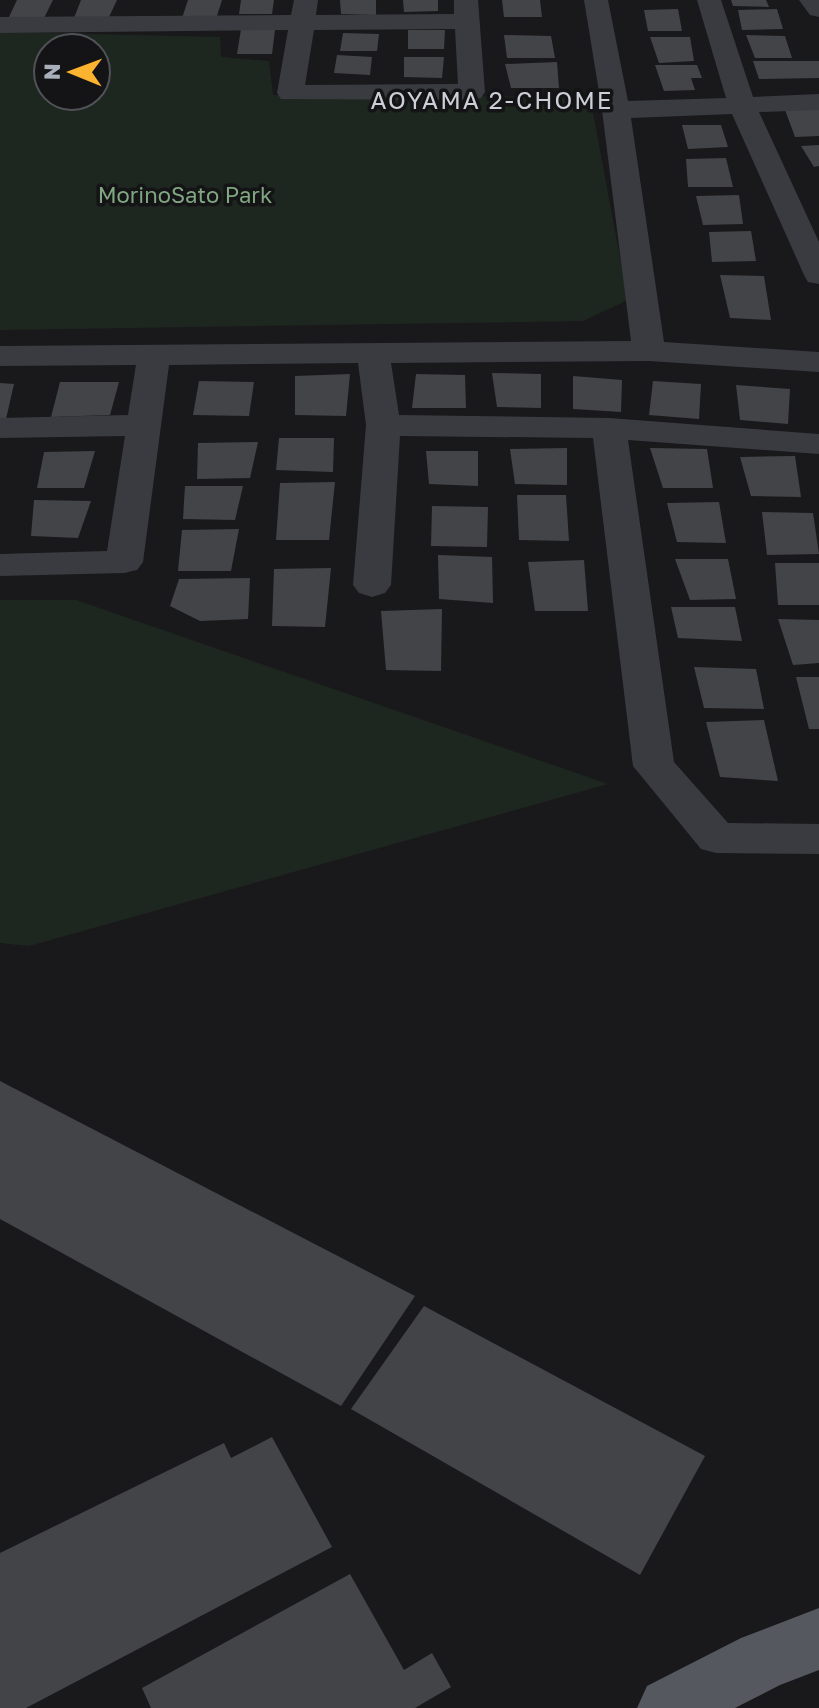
<svg xmlns="http://www.w3.org/2000/svg" width="819" height="1708" font-family="'Golos Text',sans-serif">
  <style>
    .green { fill: #1e271f; fill-rule: evenodd }
    .building { fill: #434448 }
    .lines { fill: none; stroke-linecap: round; stroke-linejoin: round }
    .minor { fill: #393b40; fill-rule: evenodd }
    .major { fill: #55585f; fill-rule: evenodd }
    .labels { text-anchor: middle; dominant-baseline: central; stroke-width: 7; stroke-linejoin: round; paint-order: stroke }
    .far-park-label { font-size: 22px; fill: #81a782; stroke: #141416 }
    .far-neighbourhood-label { font-size: 24px; letter-spacing: 2px; fill: #cccfd7; stroke: #141416 }
  </style>
  <rect width="100%" height="100%" fill="#19191b"/>
  <!-- green -->
  <g class="green">
    <path d="M0,32l220,5 1,20 48,4 4,34 317,2 38,203 -45,21 -583,9zM48,48h48v48h-48z"/>
    <polygon points="0,600 76,600 608,784 29,946 0,943"/>
  </g>
  <!-- building -->
  <g class="building">
    <polygon points="17,0 53,0 44,18 9,17"/>
    <polygon points="81,0 117,0 108,19 74,18"/>
    <polygon points="188,0 222,0 216,19 182,18"/>
    <polygon points="241,0 274,0 272,14 239,14"/>
    <polygon points="340,0 376,0 376,15 341,14"/>
    <polygon points="403,0 438,0 438,11 404,12"/>
    <polygon points="502,0 540,0 542,17 504,17"/>
    <polygon points="731,0 766,0 769,7 733,6"/>
    <polygon points="678,9 682,31 648,31 644,10"/>
    <polygon points="777,9 783,29 742,30 738,10"/>
    <polygon points="241,29 275,30 272,54 237,54"/>
    <polygon points="408,30 445,30 444,49 408,49"/>
    <polygon points="343,33 379,34 377,51 340,51"/>
    <polygon points="504,35 551,36 555,58 507,58"/>
    <polygon points="746,35 785,36 792,58 755,58"/>
    <polygon points="650,37 690,37 694,61 659,63"/>
    <polygon points="337,55 372,57 370,75 334,73"/>
    <polygon points="404,57 444,57 442,78 404,77"/>
    <polygon points="753,61 819,61 819,78 759,79"/>
    <polygon points="557,62 559,88 511,88 505,64"/>
    <polygon points="655,65 697,65 702,78 691,78 695,90 664,91"/>
    <polygon points="819,106 819,136 795,137 784,107"/>
    <polygon points="682,125 721,125 728,147 688,149"/>
    <polygon points="819,145 819,166 814,167 801,146"/>
    <polygon points="726,158 733,187 688,187 686,159"/>
    <polygon points="739,195 743,224 703,225 696,196"/>
    <polygon points="751,231 756,261 712,262 709,232"/>
    <polygon points="720,275 764,276 771,320 730,318"/>
    <polygon points="492,373 541,374 541,408 497,407"/>
    <polygon points="350,374 346,416 295,415 295,376"/>
    <polygon points="416,374 465,375 466,408 412,408"/>
    <polygon points="573,376 622,380 621,412 573,409"/>
    <polygon points="199,381 254,382 249,416 193,415"/>
    <polygon points="653,381 701,384 699,419 649,415"/>
    <polygon points="60,382 119,382 110,415 51,417"/>
    <polygon points="0,383 14,384 6,419 0,419"/>
    <polygon points="736,385 790,389 788,424 740,420"/>
    <polygon points="279,438 334,438 333,472 276,470"/>
    <polygon points="258,442 250,478 197,479 198,443"/>
    <polygon points="567,448 567,485 515,484 510,449"/>
    <polygon points="650,448 707,449 713,488 663,488"/>
    <polygon points="95,451 84,488 37,488 44,452"/>
    <polygon points="426,451 478,451 478,486 429,484"/>
    <polygon points="795,456 801,497 751,496 740,457"/>
    <polygon points="335,482 329,540 276,540 280,483"/>
    <polygon points="185,486 243,486 235,520 183,519"/>
    <polygon points="517,495 566,495 569,541 519,540"/>
    <polygon points="34,500 91,501 78,538 31,536"/>
    <polygon points="719,502 726,543 677,542 667,503"/>
    <polygon points="432,506 488,507 487,547 431,546"/>
    <polygon points="762,512 813,513 819,554 767,555"/>
    <polygon points="239,529 231,571 178,571 182,530"/>
    <polygon points="438,555 492,557 493,603 439,599"/>
    <polygon points="675,559 728,559 736,599 690,600"/>
    <polygon points="584,560 588,611 535,611 528,562"/>
    <polygon points="775,563 819,563 819,605 778,605"/>
    <polygon points="331,568 325,627 272,626 274,569"/>
    <polygon points="250,578 248,619 200,621 170,606 179,579"/>
    <polygon points="671,607 735,607 742,641 678,638"/>
    <polygon points="442,609 441,671 386,670 381,611"/>
    <polygon points="778,619 819,620 819,663 793,665"/>
    <polygon points="694,667 756,669 764,709 704,708"/>
    <polygon points="796,677 819,677 819,729 809,729"/>
    <polygon points="764,720 778,781 720,777 706,722"/>
    <polygon points="0,1081 415,1296 341,1406 0,1219"/>
    <polygon points="424,1306 705,1456 640,1575 351,1409"/>
    <polygon points="272,1437 332,1547 26,1708 0,1708 0,1553 224,1443 231,1458"/>
    <polygon points="350,1574 404,1670 432,1653 451,1687 415,1708 151,1708 142,1688"/>
  </g>
  <g class="lines">
    <!-- minor -->
    <g class="minor">
      <path d="M294,0h24l-2,15 138,-1v-14h24l7,92 -4,6 -9,2 -191,-1 -4,-6 11,-63 -288,3v-16l291,-2zM455,29l3,55 -153,1 9,-55z"/>
      <polygon points="584,0 608,0 628,101 726,98 697,0 721,0 753,97 819,94 819,110 759,112 819,242 819,284 808,282 804,275 732,114 631,118 664,342 819,352 819,372 649,361 391,363 399,415 609,418 819,434 819,454 628,440 674,762 728,823 819,824 819,854 716,853 701,849 633,766 593,438 400,436 391,585 385,593 372,597 359,593 353,585 366,425 358,363 169,365 143,562 137,570 124,573 0,576 0,554 107,551 125,436 0,438 0,418 128,415 136,365 0,366 0,346 631,341 602,110"/>
      <polygon points="799,0 819,0 819,17 810,15"/>
    </g>
    <!-- major -->
    <polygon class="major" points="819,1608 819,1670 780,1685 735,1708 637,1708 647,1686 741,1638"/>
  </g>
  <g class="labels">
    <!-- far-park labels -->
    <g class="far-park-label">
      <text x="185" y="194">MorinoSato Park</text>
    </g>
    <!-- far-neighbourhood labels -->
    <g class="far-neighbourhood-label">
      <text x="492" y="99">AOYAMA 2-CHOME</text>
    </g>
  </g>
  <!-- north arrow -->
  <g transform="translate(72 72) rotate(271)"><circle r="38" fill="#141416" stroke="#505258" stroke-width="2"/>
  <path d="M0-6L14 30L0 20L-14 30Z" fill="#fbb330"/>
  <text y="-12" font-size="22" font-weight="bold" text-anchor="middle" fill="#aab0bb">N</text>
  </g>
</svg>
